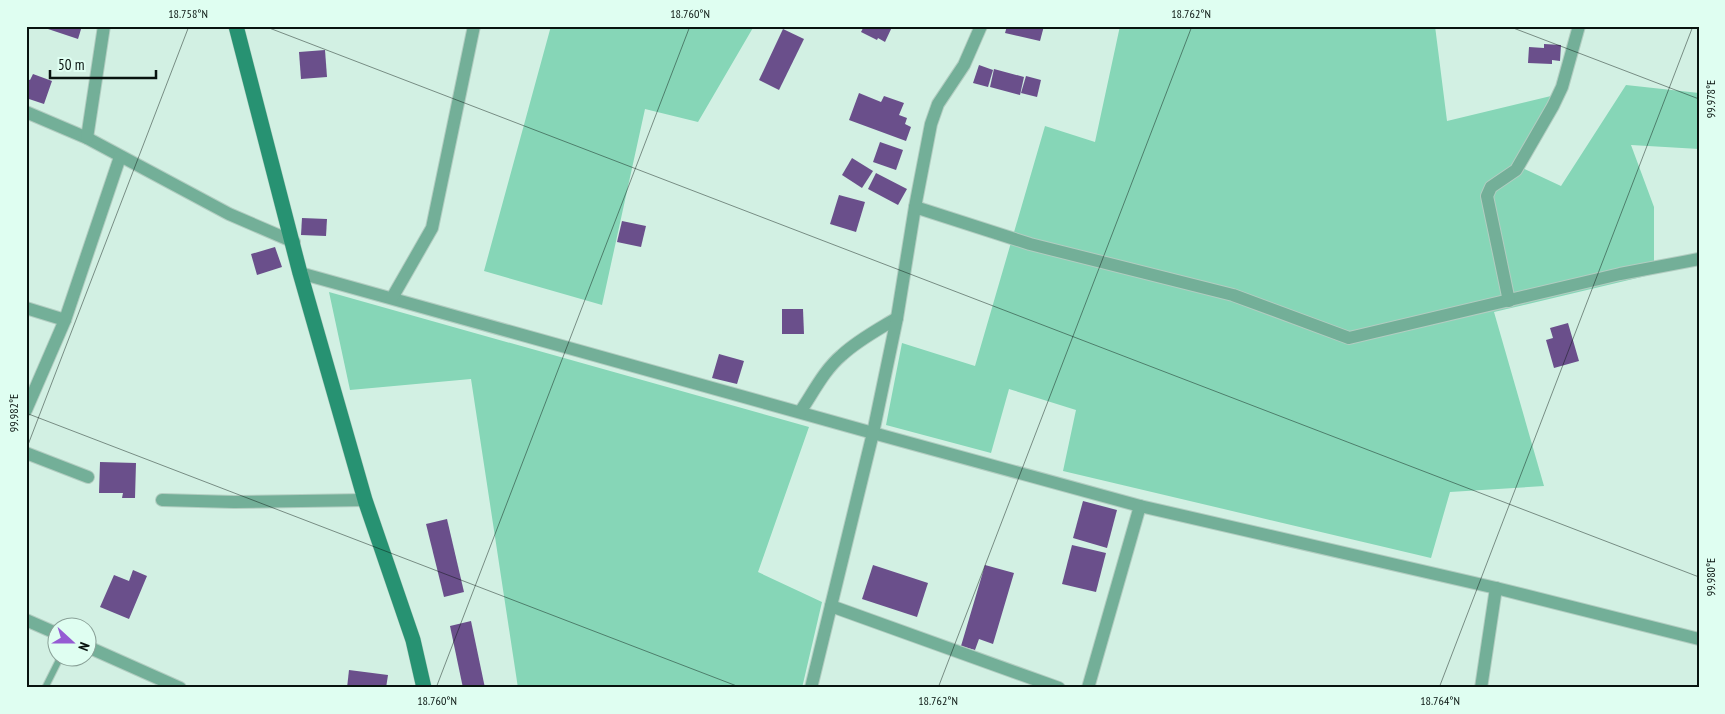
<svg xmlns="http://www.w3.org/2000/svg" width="1725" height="714" font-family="'PT Sans Narrow',sans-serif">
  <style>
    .green { fill: #86d6b7 }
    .building { fill: #6a4f8b }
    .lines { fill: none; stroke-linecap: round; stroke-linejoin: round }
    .lane-casing { stroke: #b2cdc1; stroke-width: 8 }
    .street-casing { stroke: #b2cdc1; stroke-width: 14 }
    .secondary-casing { stroke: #b2cdc1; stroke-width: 16 }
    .lane { stroke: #73af98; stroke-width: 6 }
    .street { stroke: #73af98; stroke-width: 12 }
    .secondary { stroke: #279272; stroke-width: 15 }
    .ticks { fill: none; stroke: #08130f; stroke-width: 1; stroke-opacity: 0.45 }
    .neatline { fill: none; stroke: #08130f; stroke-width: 2 }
    .ticks-label { font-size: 12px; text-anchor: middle; fill: #08130f }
  </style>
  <rect width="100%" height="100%" fill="#d2f0e3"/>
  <!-- green -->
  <g class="green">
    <polygon points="551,26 754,26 698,122 645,109 602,305 484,271"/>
    <polygon points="1120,26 1435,26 1447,121 1551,96 1514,164 1561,186 1626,85 1699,93 1699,149 1631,145 1654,207 1654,274 1494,312 1544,486 1450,492 1431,558 1063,471 1076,410 1009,389 991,453 886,425 902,343 975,366 1045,126 1095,142"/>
    <polygon points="329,292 809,427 758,572 822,602 802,688 518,688 471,379 350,390"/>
  </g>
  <!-- building -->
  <g class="building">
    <polygon points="46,26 82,26 78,39 45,28"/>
    <polygon points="864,26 891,26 892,27 885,42 878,38 877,40 861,32"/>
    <polygon points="1007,26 1044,26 1040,41 1005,33"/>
    <polygon points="783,29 804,39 779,90 759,80"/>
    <polygon points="1544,44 1561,45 1560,61 1552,60 1552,64 1528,63 1529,47 1544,48"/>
    <polygon points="325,50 327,77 301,79 299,52"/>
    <polygon points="979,65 993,70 988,87 973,83"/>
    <polygon points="994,69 1024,77 1020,95 990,87"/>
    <polygon points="33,74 52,81 44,104 26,98 26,79 30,80"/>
    <polygon points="1026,76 1041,80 1037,97 1021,93"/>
    <polygon points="859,93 881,102 884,96 904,103 899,115 907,118 905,124 911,127 906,141 849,120"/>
    <polygon points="880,142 903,150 896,170 873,162"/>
    <polygon points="852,158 873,171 862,188 842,175"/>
    <polygon points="876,173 907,189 898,205 868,189"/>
    <polygon points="839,195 865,202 856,232 830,224"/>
    <polygon points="302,218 327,219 326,236 301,235"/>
    <polygon points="622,221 646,226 641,247 617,242"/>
    <polygon points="275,247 282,267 257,275 251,254"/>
    <polygon points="782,309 803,309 804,334 782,334"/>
    <polygon points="1568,323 1579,361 1554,368 1546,340 1553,338 1550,328"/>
    <polygon points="719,354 744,361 737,384 712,378"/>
    <polygon points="100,462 136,463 135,498 122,498 123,493 99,493"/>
    <polygon points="1083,501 1117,510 1107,548 1073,538"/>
    <polygon points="447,519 464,592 444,597 426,524"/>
    <polygon points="1072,545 1106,553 1096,592 1062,584"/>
    <polygon points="873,565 928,583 917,617 862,599"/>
    <polygon points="985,565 1014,573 993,644 979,639 975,650 961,646"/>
    <polygon points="133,570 147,576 129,619 100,607 114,575 129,581"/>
    <polygon points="471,621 485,688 463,688 450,626"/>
    <polygon points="349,670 388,675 386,688 347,688"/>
  </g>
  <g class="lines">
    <!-- lane casing -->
    <g class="lane-casing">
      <polyline id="lane" points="45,688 61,656"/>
    </g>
    <!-- street casing -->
    <g class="street-casing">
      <g id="street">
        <polyline points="26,112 87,138 229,214 294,242"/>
        <polyline points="87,138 104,26"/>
        <polyline points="915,207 1030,244 1233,295 1349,338 1620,274 1699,259"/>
        <polyline points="300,273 873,433 1140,506 1496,588 1699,639"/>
        <polyline points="392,298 432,228 474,26"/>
        <polyline points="1509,301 1487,196 1491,187 1516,170 1553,106 1562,87 1579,26"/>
        <polyline points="26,308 65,320"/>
        <polyline points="26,410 65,320 120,157"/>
        <path d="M800,412c13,-19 24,-42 42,-57 16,-15 37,-26 55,-37"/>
        <polyline points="26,453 88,477"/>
        <polyline points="162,500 234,502 365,500"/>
        <polyline points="831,606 1059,688"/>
        <polyline points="26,620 58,634"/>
        <polyline points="88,647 180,688"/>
        <polyline points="811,688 873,433 897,318 915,207 931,124 938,104 964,65 981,26"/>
        <polyline points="1088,688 1140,506"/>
        <polyline points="1481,688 1496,588"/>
      </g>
    </g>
    <!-- secondary casing -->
    <g class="secondary-casing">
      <polyline id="secondary" points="236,26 300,273 365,500 413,640 424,688"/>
    </g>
    <!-- lane -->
    <use href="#lane" class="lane"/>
    <!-- street -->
    <use href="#street" class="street"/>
    <!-- secondary -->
    <use href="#secondary" class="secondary"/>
  </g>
  <!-- ticks -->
  <path class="ticks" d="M264,26l1435,551M1508,26l191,73M26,413l716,275M26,450l163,-424M436,688l254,-662M938,688l254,-662M1439,688l254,-662"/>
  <!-- border -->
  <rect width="1725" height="714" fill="none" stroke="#dffef1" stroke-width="55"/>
  <!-- north arrow -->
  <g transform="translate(72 642) rotate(111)"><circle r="24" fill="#dffef1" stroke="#89a097"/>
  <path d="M0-4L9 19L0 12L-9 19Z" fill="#955bd3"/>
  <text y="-8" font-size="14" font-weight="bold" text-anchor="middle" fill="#08130f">N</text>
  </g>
  <!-- scale -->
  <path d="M50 70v8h106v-8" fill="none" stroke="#08130f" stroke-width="2.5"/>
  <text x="58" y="70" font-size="15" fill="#08130f" stroke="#dffef1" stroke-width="4" paint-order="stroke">50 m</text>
  <rect x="28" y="28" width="1670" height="658" class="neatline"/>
  <g class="ticks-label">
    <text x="188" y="18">18.758°N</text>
    <text x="690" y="18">18.760°N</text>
    <text x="1191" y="18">18.762°N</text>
    <text transform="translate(1711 99) rotate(-90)" y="4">99.978°E</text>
    <text transform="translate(14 413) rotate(-90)" y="4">99.982°E</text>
    <text transform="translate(1711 577) rotate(-90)" y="4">99.980°E</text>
    <text x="437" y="705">18.760°N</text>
    <text x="938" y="705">18.762°N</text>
    <text x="1440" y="705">18.764°N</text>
  </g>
</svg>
